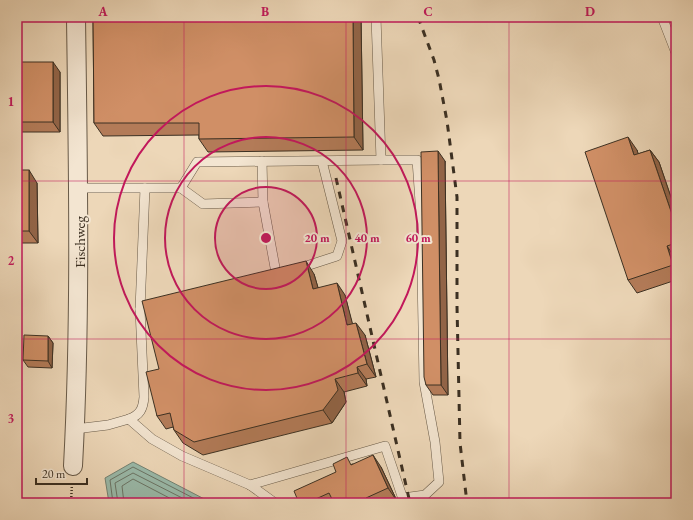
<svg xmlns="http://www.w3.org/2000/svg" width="693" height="520" font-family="'EB Garamond',serif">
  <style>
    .water { fill: #9abaaa; stroke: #748374 }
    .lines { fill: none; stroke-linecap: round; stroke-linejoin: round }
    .shore { stroke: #6b7566; stroke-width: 1 }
    .lane-casing { stroke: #685a48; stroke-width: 10 }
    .street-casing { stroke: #685a48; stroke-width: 20 }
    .path { stroke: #3c3022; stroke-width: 2.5; stroke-dasharray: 1 2; stroke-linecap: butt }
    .lane { stroke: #f3e5d1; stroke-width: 9 }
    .street { stroke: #f3e5d1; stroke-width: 18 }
    .rail { stroke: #3c3022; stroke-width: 3; stroke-dasharray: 7 7; stroke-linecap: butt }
    .wall { fill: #b37b58; stroke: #3c3022 }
    .shaded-wall { fill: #926447; stroke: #3c3022 }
    .building { fill: #d08f66; stroke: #3c3022 }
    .grid { fill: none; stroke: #c2185b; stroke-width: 1; stroke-opacity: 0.55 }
    .ring { fill: none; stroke: #c2185b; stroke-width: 2 }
    .labels { text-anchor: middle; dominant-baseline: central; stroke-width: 4; stroke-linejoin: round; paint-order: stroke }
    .street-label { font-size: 15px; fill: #3c3022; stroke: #f3e5d1 }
    .centre { fill: #c2185b; stroke: #f3e5d1; stroke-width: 2 }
    .ring-label { font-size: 12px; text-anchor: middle; font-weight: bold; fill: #c2185b; stroke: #f3e5d1; stroke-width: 4; stroke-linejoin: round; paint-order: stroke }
    .neatline { fill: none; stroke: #c2185b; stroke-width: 1.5 }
    .grid-label { font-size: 13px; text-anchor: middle; font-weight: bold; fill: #c2185b }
  </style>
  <rect width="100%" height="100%" fill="#edd7b8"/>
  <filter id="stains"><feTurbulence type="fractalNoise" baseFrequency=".005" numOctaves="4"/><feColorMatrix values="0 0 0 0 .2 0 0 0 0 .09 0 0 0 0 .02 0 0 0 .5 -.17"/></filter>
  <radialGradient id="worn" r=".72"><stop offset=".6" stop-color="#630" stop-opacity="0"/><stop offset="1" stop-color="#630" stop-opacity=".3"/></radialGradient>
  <!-- water -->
  <polygon class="water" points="133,462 212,503 109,503 105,478"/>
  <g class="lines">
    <!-- shore -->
    <g class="shore">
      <polyline points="113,503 110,480 133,467 203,503"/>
      <polyline points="118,503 115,483 133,473 192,503"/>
      <polyline points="124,503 122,486 133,479 179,503"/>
    </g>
    <!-- lane casing -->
    <g class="lane-casing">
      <g id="lane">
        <polyline points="662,17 676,53"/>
        <polyline points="381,160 417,160 421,216 424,382 435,442 439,482 425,495 403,498"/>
        <polyline points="262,161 263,202 276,273"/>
        <polyline points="78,188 181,188 197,162 381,160 376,17"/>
        <polyline points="181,188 203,204 263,202"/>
        <polyline points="297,269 337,256 342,241 322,161"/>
        <polyline points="140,309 155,305"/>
        <path d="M129,419c11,-4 14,-10 15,-22l-4,-88 5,-121"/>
        <polyline points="75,429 108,425 129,419 152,439 182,456 250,485 275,503"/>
        <polyline points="250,485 385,446 404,502"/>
      </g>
    </g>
    <!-- street casing -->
    <g class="street-casing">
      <path id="street" d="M73,466c8,-149 5,-299 3,-449"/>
    </g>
    <!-- path -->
    <polyline class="path" points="71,503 72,483"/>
    <!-- lane -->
    <use href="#lane" class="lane"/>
    <!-- street -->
    <use href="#street" class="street"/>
    <!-- rail -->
    <g class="rail">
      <polyline points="418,17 434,60 439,79 447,121 457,197 457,306 460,443 467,503"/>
      <polyline points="336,178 410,503"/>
      <polyline points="671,503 676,498"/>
    </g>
  </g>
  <!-- wall -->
  <g class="wall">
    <polygon points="93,17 361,17 363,150 208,152 199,139 199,135 103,136 94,123"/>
    <polygon points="17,62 60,72 60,132 17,132"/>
    <polygon points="637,150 638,154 650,150 659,162 676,212 676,258 675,258 676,280 637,293 628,280"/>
    <polygon points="445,161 448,395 433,395 426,385"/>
    <polygon points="17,170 37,183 38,243 17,243"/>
    <polygon points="314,274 318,288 345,295 352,324 365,335 376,377 366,379 367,386 344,392 346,402 332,423 203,455 183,443 174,430 173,427 166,429 157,416 159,369"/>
    <polygon points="48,336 53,343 52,368 28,367 23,360"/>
    <polygon points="352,464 381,467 397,501 392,503 299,503"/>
  </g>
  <!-- shaded-wall -->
  <g class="shaded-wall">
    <polygon points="353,17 361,17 363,150 354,137"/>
    <polygon points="53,62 60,72 60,132 53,122"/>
    <polygon points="628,137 637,150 643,168 634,155"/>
    <polygon points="650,150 659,162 676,212 676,226"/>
    <polygon points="438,151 445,161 448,395 441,385"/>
    <polygon points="29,170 37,183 38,243 29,231"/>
    <polygon points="667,246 675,258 676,269 673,265"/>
    <polygon points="306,261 314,274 322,301 313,289"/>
    <polygon points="337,283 345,295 356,337 347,325"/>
    <polygon points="356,323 365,335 376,377 367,364"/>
    <polygon points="48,336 53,343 52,368 48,361"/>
    <polygon points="357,367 366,379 367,386 358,373"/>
    <polygon points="335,379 344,392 346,402 332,423 323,410"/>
    <polygon points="373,455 381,467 397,501 388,488"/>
  </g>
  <!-- building -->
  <g class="building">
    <polygon points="93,17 353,17 354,137 199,139 199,123 94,123"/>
    <rect x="17" y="62" width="36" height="60"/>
    <polygon points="628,137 634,155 650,150 676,226 676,243 667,246 673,265 628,280 585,152"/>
    <polygon points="438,151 441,385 426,385 424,377 421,152"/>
    <rect x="17" y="170" width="12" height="61"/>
    <polygon points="306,261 313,289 337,283 347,325 356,323 367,364 357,367 358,373 335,379 338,390 323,410 194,442 174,430 170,413 157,416 146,372 159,369 142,301"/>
    <polygon points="24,335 48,336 48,361 23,360"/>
    <polygon points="373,455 388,488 366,498 368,503 334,503 329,493 307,503 299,503 294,491 336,472 333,464 347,457 351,465"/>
  </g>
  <!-- grid -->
  <path class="grid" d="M184,17v486M346,17v486M509,17v486M17,181h659M17,339h659"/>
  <!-- distance rings -->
  <circle cx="266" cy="238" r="51" fill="#c2185b" fill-opacity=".12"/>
  <g class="ring">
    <circle cx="266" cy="238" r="51"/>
    <circle cx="266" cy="238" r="101"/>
    <circle cx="266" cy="238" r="152"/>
  </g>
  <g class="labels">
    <!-- street labels -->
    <g class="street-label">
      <text transform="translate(79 242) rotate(-90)">Fischweg</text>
    </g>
  </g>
  <circle cx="266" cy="238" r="6" class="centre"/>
  <g class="ring-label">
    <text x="317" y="242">20 m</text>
    <text x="367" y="242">40 m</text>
    <text x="418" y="242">60 m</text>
  </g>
  <!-- margin -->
  <rect width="693" height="520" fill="none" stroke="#edd7b8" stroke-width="44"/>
  <!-- scale -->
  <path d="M36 478v6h51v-6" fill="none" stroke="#3c3022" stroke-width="2"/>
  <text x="42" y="478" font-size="12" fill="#3c3022" stroke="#f3e5d1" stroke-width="3" paint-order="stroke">20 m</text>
  <rect x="22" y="22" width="649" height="476" class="neatline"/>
  <g class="grid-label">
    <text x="103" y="16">A</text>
    <text x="265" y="16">B</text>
    <text x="428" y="16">C</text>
    <text x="590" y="16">D</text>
    <text x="11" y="106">1</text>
    <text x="11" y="265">2</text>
    <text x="11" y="423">3</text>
  </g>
  <rect width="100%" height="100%" filter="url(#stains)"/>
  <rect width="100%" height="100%" fill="url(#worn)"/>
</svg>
